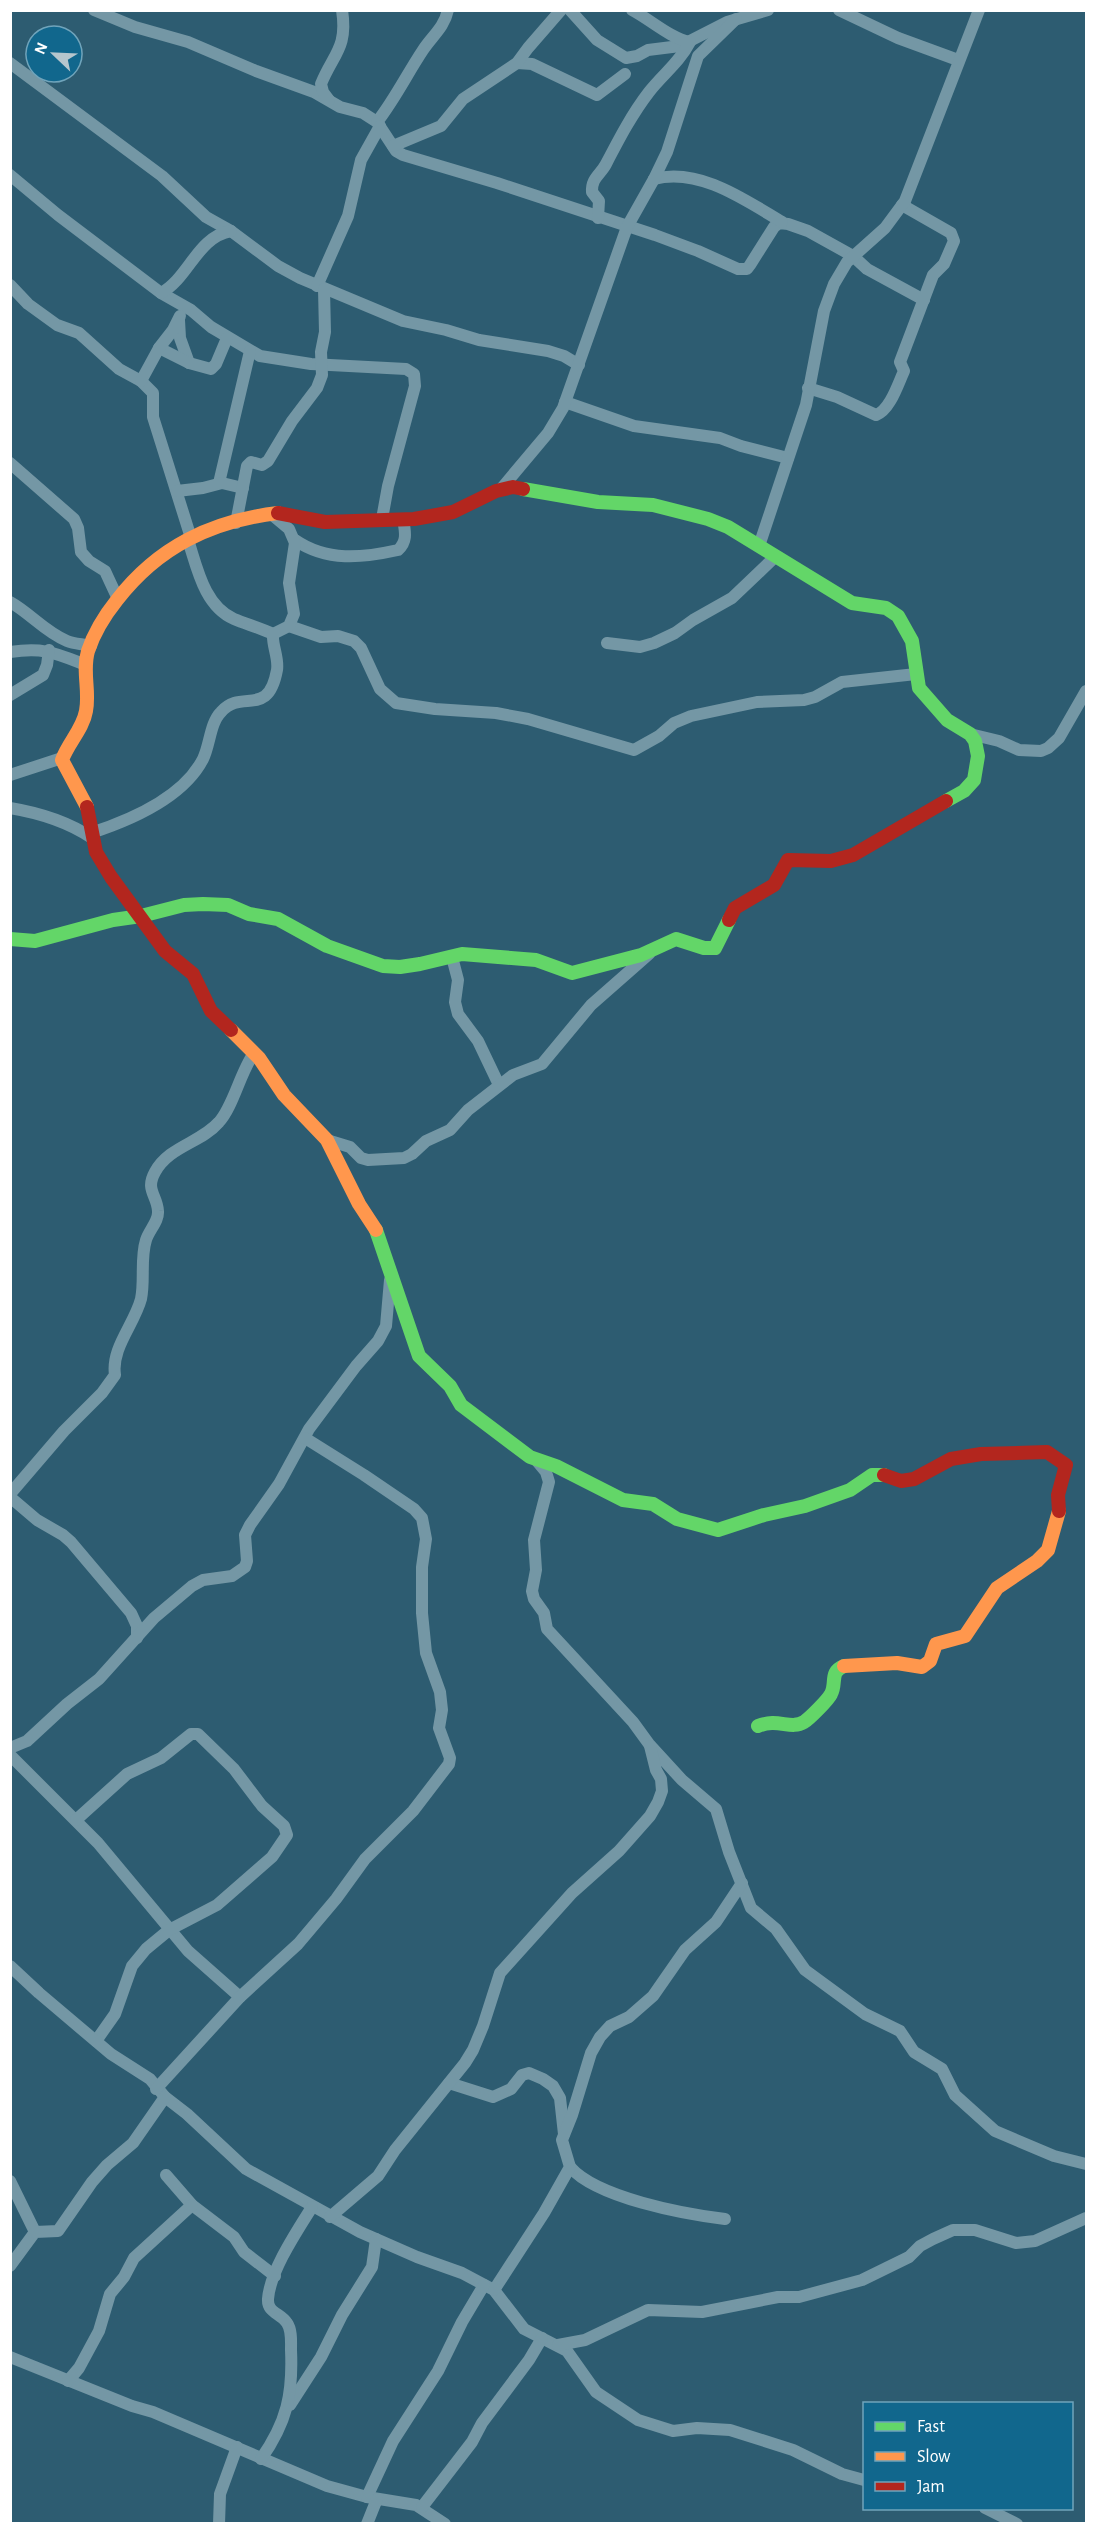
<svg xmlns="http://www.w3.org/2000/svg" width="1097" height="2534" font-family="'Alegreya Sans',sans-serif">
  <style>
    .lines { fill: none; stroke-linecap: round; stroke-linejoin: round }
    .street { stroke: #7497a5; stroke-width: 12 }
    .fast { stroke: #63d668; stroke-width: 14 }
    .slow { stroke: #ff974d; stroke-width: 14 }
    .jam { stroke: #b3261e; stroke-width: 14 }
  </style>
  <rect width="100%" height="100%" fill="#2d5c71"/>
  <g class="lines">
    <!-- street -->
    <g class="street">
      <polyline points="94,10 135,27 188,42 256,71 314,92 340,107 363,113 377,122 396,151 403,155 497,183 655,235 698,251 738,269 747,269 750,265 774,227 779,223 788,224 808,231 853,256 867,269 924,300"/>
      <polyline points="570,10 597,40 626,58 637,56 648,50 680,46 727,22 768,10"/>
      <polyline points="839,10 898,38 958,60"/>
      <polyline points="10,63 162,176 206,217 231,231 278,266 300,278 403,321 446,330 479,340 548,351 564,356 579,365"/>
      <polyline points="517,63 532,64 597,95 625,74"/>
      <path d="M329,100l-6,-8 -2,-8c12,-30 27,-36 21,-74"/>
      <path d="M377,122c18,-23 30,-48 46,-72 9,-14 21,-22 25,-40"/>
      <polyline points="393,146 441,126 463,99 517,63 528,48 561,10"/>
      <polyline points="10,175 58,215 161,293 191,310 211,327 260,356 311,364 406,369 414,374 415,386 388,486 382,519"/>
      <path d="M654,179c45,-12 91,21 128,43"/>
      <path d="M598,218l1,-17 -7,-9c-1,-14 9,-18 14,-28 13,-25 26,-50 43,-72 14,-18 30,-29 41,-50 -20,-4 -39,-22 -58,-32"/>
      <polyline points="10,285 28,304 57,325 79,333 119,369 141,381 153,393 153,417 191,538"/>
      <polyline points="317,286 348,216 361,160 380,126"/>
      <path d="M161,293c28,-15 36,-56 70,-62"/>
      <polyline points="179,320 180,338 189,363"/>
      <polyline points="159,348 189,363 211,369 216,364 227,338"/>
      <polyline points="141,381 159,348 173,330 180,316"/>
      <path d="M808,388l29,9 39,18c14,-5 22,-31 28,-44l-4,-9 33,-87 11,-11 10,-23 -3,-8 -49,-28"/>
      <polyline points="565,402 634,426 720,438 741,446 788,458"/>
      <polyline points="10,463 74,519 78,528 81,552 89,561 105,571 118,599"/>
      <polyline points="219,483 250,351"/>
      <polyline points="501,489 548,433 563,408 627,227 654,179 667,152 698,56 736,19"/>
      <polyline points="177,491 203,488 222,483 243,488"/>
      <polyline points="236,523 247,466 251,462 262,465 268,461 292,421 317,388 322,375 321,352 325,332 324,289"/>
      <path d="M188,540c9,27 16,66 46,79 12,5 26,9 39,15"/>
      <path d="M295,540c32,22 67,18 103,10 10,-9 7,-19 5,-31"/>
      <polyline points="759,546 806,405 824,311 834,284 847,262 885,228 905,201 979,10"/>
      <path d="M10,602c20,11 35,30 57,39 7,3 16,3 24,5"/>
      <polyline points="289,626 321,637 338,636 354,641 361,648 380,689 396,703 435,709 496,713 528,719 634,750 659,736 674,723 691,716 757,702 804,700 815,697 842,682 916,674"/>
      <polyline points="607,643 640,647 654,643 675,633 693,620 732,598 776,556"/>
      <path d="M10,652c34,-5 45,1 76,13"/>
      <polyline points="10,695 43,675 47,665 49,650"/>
      <polyline points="970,734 999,741 1019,750 1041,751 1048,748 1059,738 1086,691"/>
      <polyline points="10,775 62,758"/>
      <path d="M10,808c30,5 57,13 82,30"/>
      <path d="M91,833c40,-13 92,-35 112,-74 7,-14 7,-36 18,-47 21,-24 47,7 56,-42 2,-12 -5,-24 -4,-36l16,-8 5,-12 -5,-31 6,-40 -6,-14 -18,-15"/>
      <polyline points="452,957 458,980 455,1002 458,1014 478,1041 499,1085"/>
      <polyline points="327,1140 350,1147 361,1158 368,1160 404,1158 412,1154 426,1141 450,1130 468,1110 513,1075 542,1064 591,1005 649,954"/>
      <polyline points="536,1460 546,1472 549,1482 534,1540 536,1570 532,1591 534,1599 544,1613 547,1629 633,1722 649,1744 682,1780 716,1809 729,1852 751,1908 776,1929 805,1970 865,2014 900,2031 914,2052 942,2069 955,2095 995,2131 1054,2156 1086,2164"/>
      <path d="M10,1494l54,-63 38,-38 13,-18c-4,-27 19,-50 26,-76 4,-19 -1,-40 5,-59 3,-10 13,-19 12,-29 -1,-16 -13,-21 -3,-39 14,-26 46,-29 64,-50 14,-15 21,-49 35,-69"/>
      <polyline points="10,1497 37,1520 63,1535 71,1542 131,1613 137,1626 137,1638"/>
      <polyline points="10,1748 27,1741 67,1704 99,1679 154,1618 192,1586 203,1580 232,1576 245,1567 247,1561 245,1535 250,1525 279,1484 309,1429 356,1366 378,1341 386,1326 390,1280"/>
      <polyline points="10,1755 98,1843 188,1951 240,1997"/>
      <polyline points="76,1820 127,1774 161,1758 191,1734 198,1734 234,1769 262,1806 284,1826 287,1835 272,1857 217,1905 169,1930 146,1949 132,1966 115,2014 96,2041"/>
      <polyline points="10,1966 39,1993 111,2054 150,2079 165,2097 187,2114 246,2169 360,2232 417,2257 462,2273 494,2290 524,2329 567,2351 596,2392 638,2420 673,2431 697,2428 730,2430 793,2450 842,2474 864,2480"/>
      <polyline points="449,2083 493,2097 511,2089 522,2075 529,2073 543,2079 553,2086 560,2098 564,2134"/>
      <polyline points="156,2089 240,1997 298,1944 336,1899 365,1859 413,1811 449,1764 450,1758 439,1728 442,1710 440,1692 426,1653 422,1613 422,1567 426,1539 422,1518 414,1509 364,1475 305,1438"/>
      <path d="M570,2167c27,31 114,47 155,52"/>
      <polyline points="166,2175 192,2205 234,2237 244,2252 275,2276"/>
      <polyline points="10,2181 35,2232"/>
      <polyline points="330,2217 378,2176 395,2150 465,2063 473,2050 483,2026 500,1973 572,1893 619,1851 650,1816 658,1802 662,1791 661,1779 656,1770 650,1746"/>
      <polyline points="10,2266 35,2232 58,2231 92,2182 107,2165 133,2143 165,2097"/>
      <polyline points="494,2290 544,2213 570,2167 562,2140 572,2115 591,2053 600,2037 610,2026 629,2017 653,1996 685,1950 716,1922 742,1883"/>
      <polyline points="558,2345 585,2340 648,2310 702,2312 778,2297 799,2297 862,2280 909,2257 920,2246 933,2239 953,2230 975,2230 1016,2243 1035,2241 1086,2218"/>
      <polyline points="10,2357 132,2406 153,2412 327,2486 367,2497 416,2505 445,2524"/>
      <polyline points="68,2381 79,2368 99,2331 110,2294 124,2277 134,2258 192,2205"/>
      <polyline points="290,2405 321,2357 342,2315 372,2267 376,2239"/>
      <path d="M261,2459c26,-37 32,-65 30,-109 0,-8 1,-20 -4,-27 -6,-10 -20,-10 -19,-24 2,-28 29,-68 44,-92"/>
      <polyline points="367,2497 393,2441 438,2371 462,2322 484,2285"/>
      <polyline points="422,2507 472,2442 482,2423 529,2360 542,2338"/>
      <polyline points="985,2508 1017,2524"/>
      <polyline points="219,2524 220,2494 237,2447"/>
      <polyline points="367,2524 377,2499"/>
    </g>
    <!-- fast -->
    <g class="fast">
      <polyline points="523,489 598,502 653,505 708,519 728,527 852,603 886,608 898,616 912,641 919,688 947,720 970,734 975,741 978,756 974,780 964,791 946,801"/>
      <polyline points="10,939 35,941 113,920 141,916 184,905 203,904 228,905 249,914 278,919 327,946 383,966 400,967 420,964 462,954 536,960 572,973 641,955 676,939 704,948 715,948 729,920"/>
      <polyline points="376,1230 419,1356 450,1386 461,1405 530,1457 556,1466 623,1500 653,1504 677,1519 718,1530 764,1515 805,1506 850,1490 872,1475 884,1475"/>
      <path d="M758,1726c20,-8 33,4 46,-4 6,-4 24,-22 27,-28 6,-11 -2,-22 13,-28"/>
    </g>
    <!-- slow -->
    <g class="slow">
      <path d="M87,807l-25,-47c6,-17 21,-31 24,-49 4,-20 -4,-40 2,-60 6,-18 17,-36 29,-51 41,-53 94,-79 161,-87"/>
      <polyline points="231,1030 259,1058 284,1095 327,1140 359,1204 376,1230"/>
      <polyline points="844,1666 897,1663 922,1667 930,1661 936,1644 965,1636 997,1588 1037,1561 1048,1550 1059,1511"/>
    </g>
    <!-- jam -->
    <g class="jam">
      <polyline points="278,513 325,522 414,519 453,512 496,491 513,487 523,489"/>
      <polyline points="87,807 96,852 111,877 165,951 193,974 211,1011 231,1030"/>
      <polyline points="729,920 735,908 774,885 788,860 831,861 853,855 946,801"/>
      <polyline points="884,1475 901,1481 914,1479 951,1459 981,1454 1047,1452 1066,1465 1058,1495 1059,1511"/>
    </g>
  </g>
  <!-- border -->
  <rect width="1097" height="2534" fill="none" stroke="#ffffff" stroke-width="24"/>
  <!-- legend -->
  <rect x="863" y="2402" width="210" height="108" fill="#11678d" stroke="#70a4bb" stroke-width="1.5"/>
  <rect x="875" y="2422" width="30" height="9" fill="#63d668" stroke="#70a4bb" stroke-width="1.5"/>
  <text x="917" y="2432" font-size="18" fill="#ffffff">Fast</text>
  <rect x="875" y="2452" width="30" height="9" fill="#ff974d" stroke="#70a4bb" stroke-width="1.5"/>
  <text x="917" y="2462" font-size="18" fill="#ffffff">Slow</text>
  <rect x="875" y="2482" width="30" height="9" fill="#b3261e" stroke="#70a4bb" stroke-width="1.5"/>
  <text x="917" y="2492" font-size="18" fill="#ffffff">Jam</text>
  <!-- north arrow -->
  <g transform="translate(54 54) rotate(293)"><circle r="28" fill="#11678d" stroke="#70a4bb" stroke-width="1.5"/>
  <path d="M0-4.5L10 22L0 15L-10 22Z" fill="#b6c6cd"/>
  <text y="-9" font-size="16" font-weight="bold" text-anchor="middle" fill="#ffffff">N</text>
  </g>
</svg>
